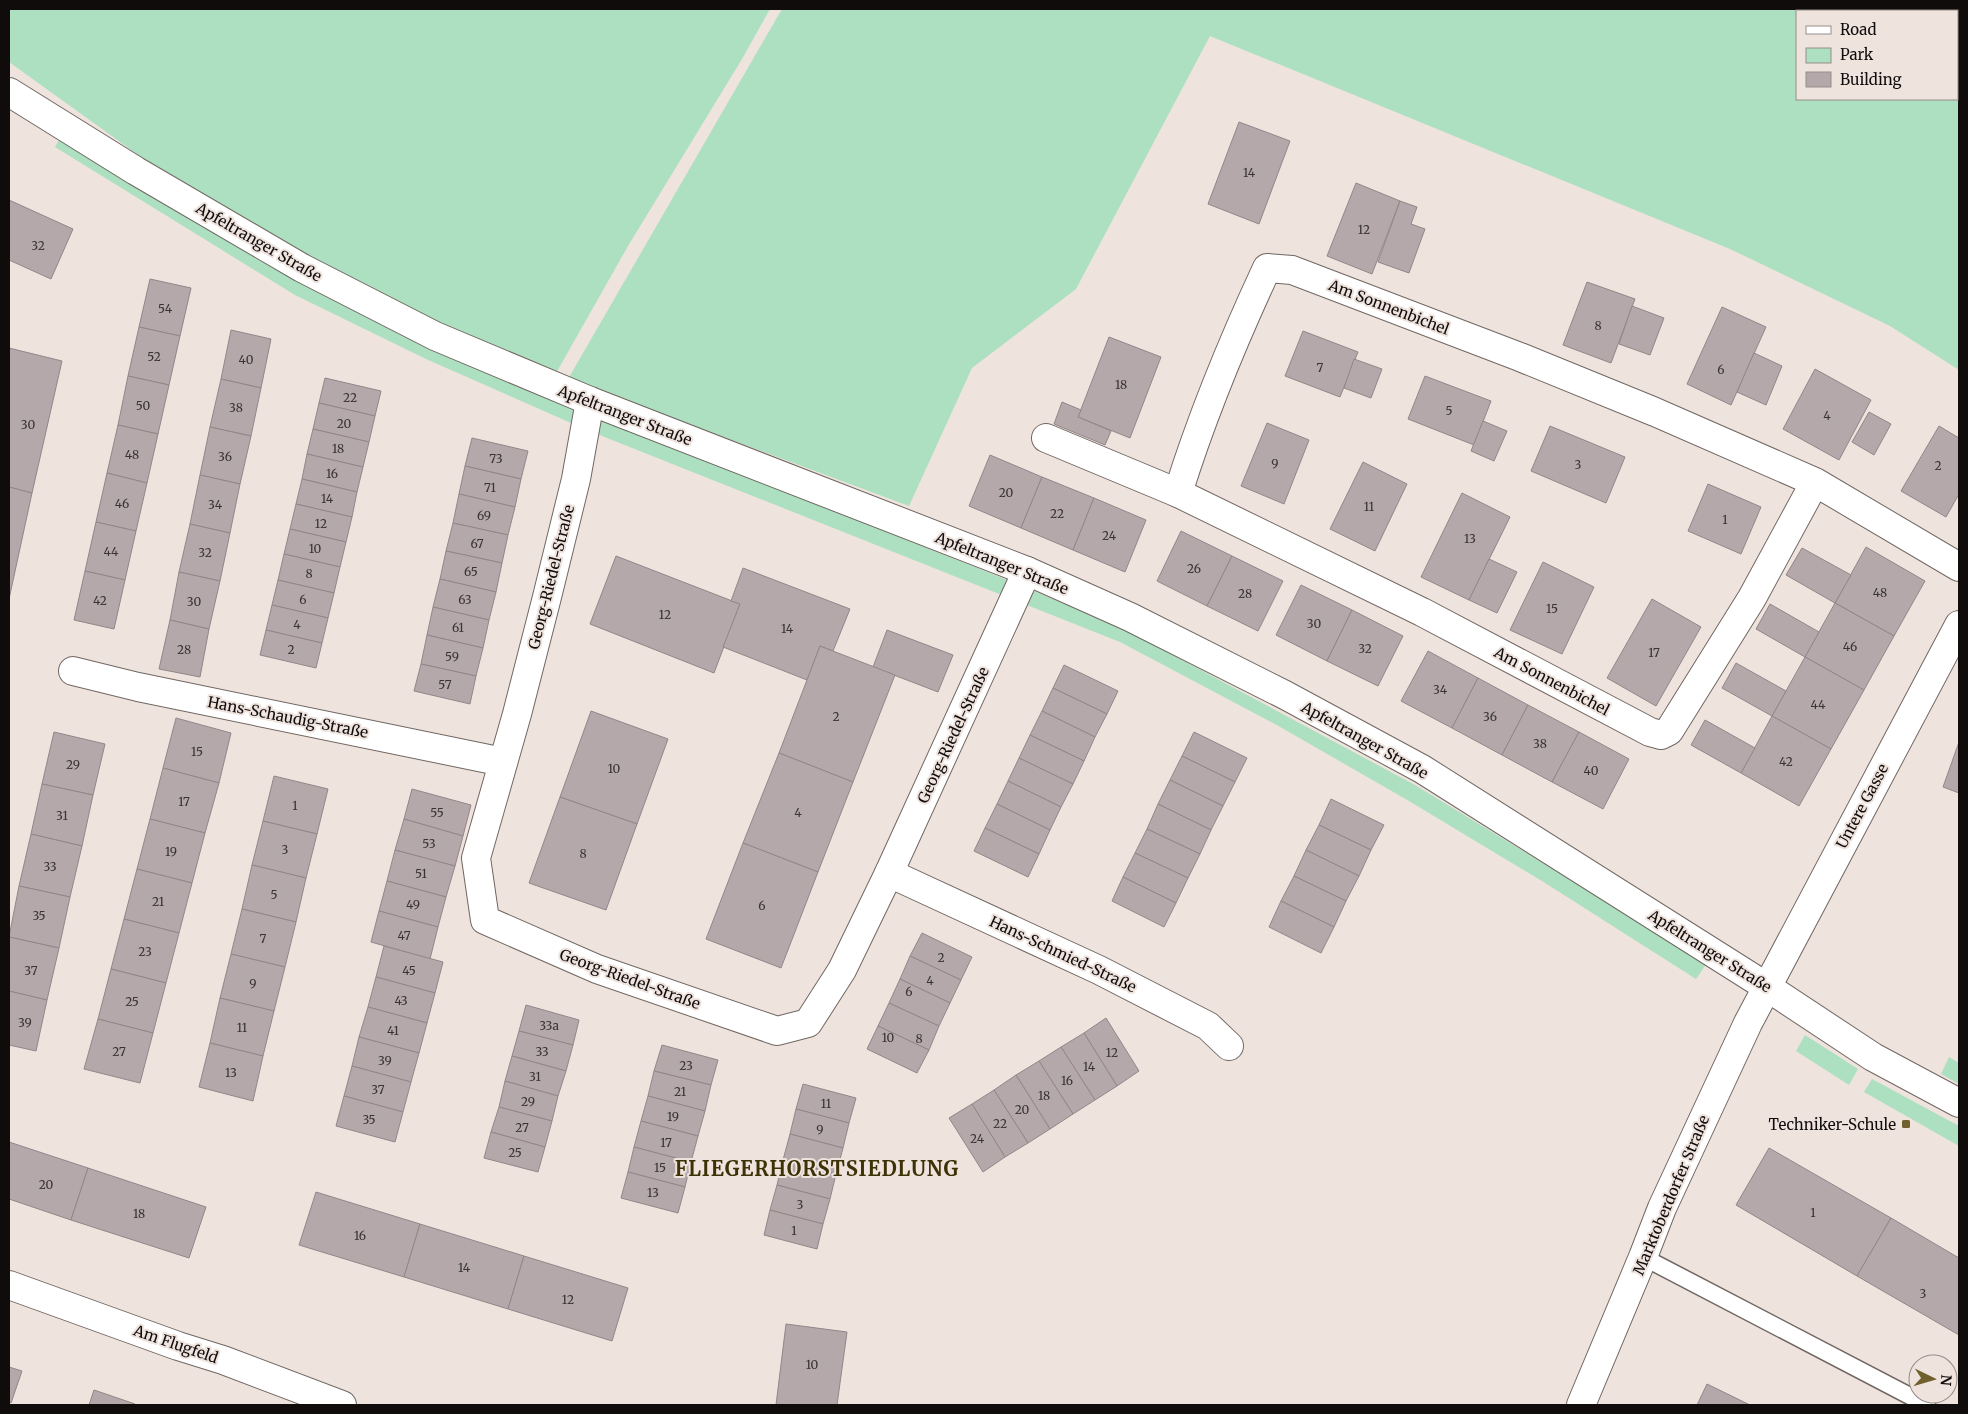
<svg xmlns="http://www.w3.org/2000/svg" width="1968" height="1414" font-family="Merriweather,serif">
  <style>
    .green { fill: #ace0c0; fill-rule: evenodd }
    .building { fill: #b4a8ab; stroke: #928689 }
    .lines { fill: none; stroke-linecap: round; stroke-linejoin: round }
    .lane-casing { stroke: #716762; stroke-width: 19 }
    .street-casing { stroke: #716762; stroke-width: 30 }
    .secondary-casing { stroke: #716762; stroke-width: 30 }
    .lane { stroke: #fff; stroke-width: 16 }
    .street { stroke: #fff; stroke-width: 28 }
    .secondary { stroke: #fff; stroke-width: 28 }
    .poi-dot { fill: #70602e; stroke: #efe3de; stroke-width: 2 }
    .labels { text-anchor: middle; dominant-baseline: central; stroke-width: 4; stroke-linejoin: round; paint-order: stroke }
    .number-label { font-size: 12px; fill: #393333 }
    .street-label { font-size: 15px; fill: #100c0b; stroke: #efe3de }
    .poi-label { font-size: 15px; fill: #100c0b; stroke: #efe3de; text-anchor: end }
    .district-label { font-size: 20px; font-weight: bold; letter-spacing: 1px; fill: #3d3106; stroke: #efe3de }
  </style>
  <rect width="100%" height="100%" fill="#efe3de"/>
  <!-- green -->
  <g class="green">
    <polygon points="9,9 770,9 742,59 628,246 555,375 438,324 305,258 141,157 9,62"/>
    <path d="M782,9h1177v361l-69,-44 -160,-77 -520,-213 -134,253 -104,79 -63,138 -341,-127zM1797,11h160v88h-160z"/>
    <polygon points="60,138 590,414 1015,583 1126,630 1415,785 1707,963 1696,979 1542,881 1409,801 1275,724 1120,642 587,430 426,359 295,295 55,147"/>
    <polygon points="1805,1035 1858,1069 1849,1085 1796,1051"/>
    <polygon points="1949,1057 1959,1063 1959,1084 1941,1074"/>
    <polygon points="1872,1079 1959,1126 1959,1146 1864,1092"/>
  </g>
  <!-- building -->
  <g class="building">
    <polygon points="1239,122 1290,141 1259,224 1208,204"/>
    <polygon points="1356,183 1400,201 1372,274 1327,256"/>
    <polygon points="9,200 73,229 51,279 9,260"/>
    <polygon points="1400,201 1417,207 1411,224 1425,229 1409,273 1378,262"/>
    <polygon points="150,279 191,288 180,336 139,327"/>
    <polygon points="1587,282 1635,299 1611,363 1563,345"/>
    <polygon points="1632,306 1664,318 1650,355 1619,344"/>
    <polygon points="1722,307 1766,327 1731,405 1687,384"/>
    <polygon points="139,327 180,336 169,385 128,376"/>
    <polygon points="231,330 271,339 261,388 221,379"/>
    <polygon points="1303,331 1358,352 1340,397 1285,376"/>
    <polygon points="1109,337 1161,357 1130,438 1078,417"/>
    <polygon points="9,348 62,361 32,493 9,487"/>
    <polygon points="1754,353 1782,366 1766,405 1737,392"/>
    <polygon points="1354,359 1382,369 1371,398 1344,388"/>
    <polygon points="1815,369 1871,400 1839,460 1783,429"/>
    <polygon points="128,376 169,385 158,434 118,425"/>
    <polygon points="1425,376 1491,401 1474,445 1408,419"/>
    <polygon points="325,378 381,391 375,416 319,403"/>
    <polygon points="221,379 261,388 251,436 210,427"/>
    <polygon points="1062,402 1081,410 1078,417 1111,431 1105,445 1054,424"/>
    <polygon points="319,403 375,416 369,442 313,429"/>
    <polygon points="1869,412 1891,424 1874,455 1852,442"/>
    <polygon points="1483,421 1507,431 1494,461 1471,451"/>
    <polygon points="1267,423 1309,440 1284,504 1241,486"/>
    <polygon points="118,425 158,434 147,483 107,473"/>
    <polygon points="1550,426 1625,457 1606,503 1531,471"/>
    <polygon points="1939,426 1959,438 1959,494 1946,517 1901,491"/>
    <polygon points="210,427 251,436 240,484 200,475"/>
    <polygon points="313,429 369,442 363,467 307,454"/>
    <polygon points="472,438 528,451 521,479 465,466"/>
    <polygon points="307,454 363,467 357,492 302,479"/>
    <polygon points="990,455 1042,477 1021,528 969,506"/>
    <polygon points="1363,462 1407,484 1375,551 1330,529"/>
    <polygon points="465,466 521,479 515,507 459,494"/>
    <polygon points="107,473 147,483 136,531 96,522"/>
    <polygon points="200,475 240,484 230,533 190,524"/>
    <polygon points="1042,477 1094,498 1073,550 1021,528"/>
    <polygon points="302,479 357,492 352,517 296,504"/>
    <polygon points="1708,484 1761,507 1741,554 1688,531"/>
    <polygon points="9,487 32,493 9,599"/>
    <polygon points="1462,493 1510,517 1469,600 1421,577"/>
    <polygon points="459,494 515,507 508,535 453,523"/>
    <polygon points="1094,498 1146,520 1125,572 1073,550"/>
    <polygon points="296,504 352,517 346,542 290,529"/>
    <polygon points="96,522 136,531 125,580 85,571"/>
    <polygon points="453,523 508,535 502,563 446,551"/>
    <polygon points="190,524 230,533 220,581 179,572"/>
    <polygon points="290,529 346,542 340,567 284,554"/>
    <polygon points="1181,531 1232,556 1207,606 1157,581"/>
    <polygon points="1866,547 1925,581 1894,636 1835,603"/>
    <polygon points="1802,548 1851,575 1835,603 1786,575"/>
    <polygon points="446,551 502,563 496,592 440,579"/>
    <polygon points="284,554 340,567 334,593 278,580"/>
    <polygon points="616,556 740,604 714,673 590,624"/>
    <polygon points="1232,556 1283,581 1258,631 1207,606"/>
    <polygon points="1489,559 1517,572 1497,613 1469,600"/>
    <polygon points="1543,562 1594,587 1562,654 1510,630"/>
    <polygon points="743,568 850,609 833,651 820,646 807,680 723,647 740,604 731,601"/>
    <polygon points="85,571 125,580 114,629 74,620"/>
    <polygon points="179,572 220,581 209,629 170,620"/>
    <polygon points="440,579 496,592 489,620 433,607"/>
    <polygon points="278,580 334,593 328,618 272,605"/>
    <polygon points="1301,585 1352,610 1327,661 1276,635"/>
    <polygon points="1652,599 1701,627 1656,706 1607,678"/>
    <polygon points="1835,603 1894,636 1864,690 1805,657"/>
    <polygon points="1770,604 1819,632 1805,657 1756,629"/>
    <polygon points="272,605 328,618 322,643 266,630"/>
    <polygon points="433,607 489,620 483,648 427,635"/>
    <polygon points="1352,610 1403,636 1378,686 1327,661"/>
    <polygon points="170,620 209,629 200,677 159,669"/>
    <polygon points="266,630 322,643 316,668 260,655"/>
    <polygon points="887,630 953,655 938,692 873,667"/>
    <polygon points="427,635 483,648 476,676 421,664"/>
    <polygon points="820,646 895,675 853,782 779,753"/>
    <polygon points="1428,651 1478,678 1452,728 1401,701"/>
    <polygon points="1805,657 1864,690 1831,749 1772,716"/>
    <polygon points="1736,663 1786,691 1772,716 1722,688"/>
    <polygon points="421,664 476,676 470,704 414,691"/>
    <polygon points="1064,665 1118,691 1107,714 1053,688"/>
    <polygon points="1478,678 1528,705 1502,755 1452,728"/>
    <polygon points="1053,688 1107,714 1095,737 1042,711"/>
    <polygon points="1528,705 1579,732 1552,782 1502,755"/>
    <polygon points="591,711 668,739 637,824 560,797"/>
    <polygon points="1042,711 1095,737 1084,761 1030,735"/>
    <polygon points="1772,716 1831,749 1799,806 1741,773"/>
    <polygon points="176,718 231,733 219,783 163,768"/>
    <polygon points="1705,720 1755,748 1741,773 1691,745"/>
    <polygon points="54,732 105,744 93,795 42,784"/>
    <polygon points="1194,732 1247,758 1235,782 1182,756"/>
    <polygon points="1579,732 1629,759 1603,809 1552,782"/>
    <polygon points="1030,735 1084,761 1073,784 1019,758"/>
    <polygon points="1959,742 1959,793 1943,787"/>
    <polygon points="779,753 853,782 818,872 743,843"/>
    <polygon points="1182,756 1235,782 1223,806 1170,780"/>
    <polygon points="1019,758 1073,784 1061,807 1008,781"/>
    <polygon points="163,768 219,783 205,833 150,819"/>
    <polygon points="274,776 328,789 317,834 263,821"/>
    <polygon points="1170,780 1223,806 1211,830 1158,804"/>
    <polygon points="1008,781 1061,807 1050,830 997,804"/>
    <polygon points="42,784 93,795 82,846 31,834"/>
    <polygon points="412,789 471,805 463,836 404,819"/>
    <polygon points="560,797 637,824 606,910 529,883"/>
    <polygon points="1331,799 1384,825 1371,850 1319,825"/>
    <polygon points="997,804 1050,830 1039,854 985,828"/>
    <polygon points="1158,804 1211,830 1200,854 1147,829"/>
    <polygon points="150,819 205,833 192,883 137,869"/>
    <polygon points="404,819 463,836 455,866 395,850"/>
    <polygon points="263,821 317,834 306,878 252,865"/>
    <polygon points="1319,825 1371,850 1359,876 1306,850"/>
    <polygon points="985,828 1039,854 1028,877 974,851"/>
    <polygon points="1147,829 1200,854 1188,878 1135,853"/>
    <polygon points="31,834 82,846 70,897 19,886"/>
    <polygon points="743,843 818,872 781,968 706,939"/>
    <polygon points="395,850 455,866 446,897 387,881"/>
    <polygon points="1306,850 1359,876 1346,901 1294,876"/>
    <polygon points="1135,853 1188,878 1176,903 1123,877"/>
    <polygon points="252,865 306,878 296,922 242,909"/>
    <polygon points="137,869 192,883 179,933 124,919"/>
    <polygon points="1294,876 1346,901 1334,927 1281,901"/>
    <polygon points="1123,877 1176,903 1164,927 1112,901"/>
    <polygon points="387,881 446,897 438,927 379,911"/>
    <polygon points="19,886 70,897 59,948 9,937"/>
    <polygon points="1281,901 1334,927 1321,953 1269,927"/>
    <polygon points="242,909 296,922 285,967 231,954"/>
    <polygon points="379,911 438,927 430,959 371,942"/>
    <polygon points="124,919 179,933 166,983 111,969"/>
    <polygon points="922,933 972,957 961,980 910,956"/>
    <polygon points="9,937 59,948 47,1000 9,991"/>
    <polygon points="384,946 443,962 435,993 376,977"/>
    <polygon points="231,954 285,967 274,1011 220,998"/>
    <polygon points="910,956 961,980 950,1003 900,979"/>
    <polygon points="111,969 166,983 153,1033 98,1019"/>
    <polygon points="376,977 435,993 427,1023 368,1007"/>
    <polygon points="900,979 950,1003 939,1026 889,1003"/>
    <polygon points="9,991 47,1000 36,1051 9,1045"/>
    <polygon points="220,998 274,1011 263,1056 210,1043"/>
    <polygon points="889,1003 939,1026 929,1050 878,1026"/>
    <polygon points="526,1005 579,1020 573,1045 519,1031"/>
    <polygon points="368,1007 427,1023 419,1053 359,1037"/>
    <polygon points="1106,1018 1139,1071 1117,1086 1084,1033"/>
    <polygon points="98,1019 153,1033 140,1083 84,1069"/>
    <polygon points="878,1026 929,1050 917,1073 867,1049"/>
    <polygon points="519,1031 573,1045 566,1071 512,1056"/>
    <polygon points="1084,1033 1117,1086 1095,1100 1061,1047"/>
    <polygon points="359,1037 419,1053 411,1082 352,1066"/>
    <polygon points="210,1043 263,1056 253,1101 199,1087"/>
    <polygon points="662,1045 718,1060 711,1085 654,1071"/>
    <polygon points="1061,1047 1095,1100 1073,1114 1039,1061"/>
    <polygon points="512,1056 566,1071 558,1096 505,1081"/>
    <polygon points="1039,1061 1073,1114 1050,1129 1016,1075"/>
    <polygon points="352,1066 411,1082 403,1112 344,1096"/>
    <polygon points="654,1071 711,1085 705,1111 648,1096"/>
    <polygon points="1016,1075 1050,1129 1028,1143 994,1090"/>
    <polygon points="505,1081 558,1096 552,1121 499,1107"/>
    <polygon points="803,1084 856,1098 849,1123 796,1109"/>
    <polygon points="994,1090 1028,1143 1005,1157 972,1104"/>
    <polygon points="344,1096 403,1112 395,1142 336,1126"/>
    <polygon points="648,1096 705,1111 698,1136 641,1121"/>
    <polygon points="972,1104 1005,1157 983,1172 949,1118"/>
    <polygon points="499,1107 552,1121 545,1147 491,1132"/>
    <polygon points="796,1109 849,1123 843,1148 790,1134"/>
    <polygon points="641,1121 698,1136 691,1162 634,1147"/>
    <polygon points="491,1132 545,1147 538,1172 484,1158"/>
    <polygon points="790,1134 843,1148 836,1174 783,1160"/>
    <polygon points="9,1142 88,1168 71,1220 9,1199"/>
    <polygon points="634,1147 691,1162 685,1187 628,1172"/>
    <polygon points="1769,1148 1891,1218 1857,1276 1736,1205"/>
    <polygon points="783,1160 836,1174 830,1199 777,1185"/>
    <polygon points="88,1168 206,1207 189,1258 71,1220"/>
    <polygon points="628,1172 685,1187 678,1213 621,1198"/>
    <polygon points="777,1185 830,1199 823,1224 770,1210"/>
    <polygon points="316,1192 420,1224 404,1277 299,1245"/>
    <polygon points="770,1210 823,1224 817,1249 764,1235"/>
    <polygon points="1891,1218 1959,1258 1959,1335 1857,1276"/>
    <polygon points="420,1224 524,1256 508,1309 404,1277"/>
    <polygon points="524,1256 628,1288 612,1341 508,1309"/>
    <polygon points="786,1324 847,1332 837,1405 776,1405"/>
    <polygon points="9,1367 22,1371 11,1403 9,1402"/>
    <polygon points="1707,1384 1750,1405 1697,1405"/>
    <polygon points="94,1390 135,1404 135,1405 89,1405"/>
  </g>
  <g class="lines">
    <!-- lane casing -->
    <g class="lane-casing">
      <polyline id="lane" points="1643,1257 1927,1405"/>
    </g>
    <!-- street casing -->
    <g class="street-casing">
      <g id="street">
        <polyline points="590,401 576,479 547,597 517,714 476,858 485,920 597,969 777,1031 808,1023 842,970 889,873 1027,571"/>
        <polyline points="1046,438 1178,493"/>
        <path d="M1815,482l-63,116 -83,133 -8,4 -11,-3 -228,-120 -244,-119c24,-77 55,-152 89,-225l25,2 228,87 135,55 160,70 144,85"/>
        <polyline points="73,671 138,687 503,762"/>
        <polyline points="889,873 1099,970 1208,1026 1229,1046"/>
        <polyline points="9,1285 178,1346 223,1360 342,1405"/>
        <polyline points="1581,1405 1643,1257 1662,1208 1748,1023 1959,625"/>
      </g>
    </g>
    <!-- secondary casing -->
    <g class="secondary-casing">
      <polyline id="secondary" points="9,92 136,171 302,268 435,336 590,401 1027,571 1130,617 1285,695 1422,769 1767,987 1873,1057 1959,1103"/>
    </g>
    <!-- lane -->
    <use href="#lane" class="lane"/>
    <!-- street -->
    <use href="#street" class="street"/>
    <!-- secondary -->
    <use href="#secondary" class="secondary"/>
  </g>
  <!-- markers -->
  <rect class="poi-dot" x="1901" y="1119" width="10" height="10" rx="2.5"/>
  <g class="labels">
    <!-- number labels -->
    <g class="number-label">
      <text x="1249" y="172">14</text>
      <text x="1364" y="229">12</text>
      <text x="38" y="245">32</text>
      <text x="165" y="308">54</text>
      <text x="1598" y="325">8</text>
      <text x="154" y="356">52</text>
      <text x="246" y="359">40</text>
      <text x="1320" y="367">7</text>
      <text x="1721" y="369">6</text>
      <text x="1121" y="384">18</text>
      <text x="350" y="397">22</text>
      <text x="143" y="405">50</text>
      <text x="236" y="407">38</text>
      <text x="1449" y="410">5</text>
      <text x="1827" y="415">4</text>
      <text x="344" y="423">20</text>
      <text x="28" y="424">30</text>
      <text x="338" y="448">18</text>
      <text x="132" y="454">48</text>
      <text x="225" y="456">36</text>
      <text x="496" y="458">73</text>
      <text x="1275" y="463">9</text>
      <text x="1578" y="464">3</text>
      <text x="1938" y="465">2</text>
      <text x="332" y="473">16</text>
      <text x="490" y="487">71</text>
      <text x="1006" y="492">20</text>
      <text x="327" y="498">14</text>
      <text x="122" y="503">46</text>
      <text x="215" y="504">34</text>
      <text x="1369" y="506">11</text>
      <text x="1057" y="513">22</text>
      <text x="484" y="515">69</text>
      <text x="1725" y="519">1</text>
      <text x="321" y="523">12</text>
      <text x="1109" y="535">24</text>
      <text x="1470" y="538">13</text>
      <text x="477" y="543">67</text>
      <text x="315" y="548">10</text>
      <text x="111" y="551">44</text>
      <text x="205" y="552">32</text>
      <text x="1194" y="568">26</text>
      <text x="471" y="571">65</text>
      <text x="309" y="573">8</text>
      <text x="1880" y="592">48</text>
      <text x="1245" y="593">28</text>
      <text x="303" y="599">6</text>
      <text x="465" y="599">63</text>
      <text x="100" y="600">42</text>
      <text x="194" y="601">30</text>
      <text x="1552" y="608">15</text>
      <text x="665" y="614">12</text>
      <text x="1314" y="623">30</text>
      <text x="297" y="624">4</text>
      <text x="458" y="627">61</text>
      <text x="787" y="628">14</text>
      <text x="1850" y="646">46</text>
      <text x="1365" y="648">32</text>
      <text x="184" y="649">28</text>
      <text x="291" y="649">2</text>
      <text x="1654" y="652">17</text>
      <text x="452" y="656">59</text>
      <text x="445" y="684">57</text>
      <text x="1440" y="689">34</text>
      <text x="1818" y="704">44</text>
      <text x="836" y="716">2</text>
      <text x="1490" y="716">36</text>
      <text x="1540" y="743">38</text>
      <text x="197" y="751">15</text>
      <text x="1786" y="761">42</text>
      <text x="73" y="764">29</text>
      <text x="614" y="768">10</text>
      <text x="1591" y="770">40</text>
      <text x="184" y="801">17</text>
      <text x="295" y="805">1</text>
      <text x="437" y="812">55</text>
      <text x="798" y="812">4</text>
      <text x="62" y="815">31</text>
      <text x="429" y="843">53</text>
      <text x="285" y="849">3</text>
      <text x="171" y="851">19</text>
      <text x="583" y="853">8</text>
      <text x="50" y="866">33</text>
      <text x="421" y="873">51</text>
      <text x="274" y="894">5</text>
      <text x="158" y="901">21</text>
      <text x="413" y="904">49</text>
      <text x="762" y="905">6</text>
      <text x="39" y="915">35</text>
      <text x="404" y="935">47</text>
      <text x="263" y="938">7</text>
      <text x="145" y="951">23</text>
      <text x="941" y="957">2</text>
      <text x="31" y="970">37</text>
      <text x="409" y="970">45</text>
      <text x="930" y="980">4</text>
      <text x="253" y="983">9</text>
      <text x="909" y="991">6</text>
      <text x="401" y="1000">43</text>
      <text x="132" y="1001">25</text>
      <text x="25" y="1022">39</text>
      <text x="549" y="1025">33a</text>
      <text x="242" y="1027">11</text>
      <text x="393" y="1030">41</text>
      <text x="888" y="1037">10</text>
      <text x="919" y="1038">8</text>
      <text x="119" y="1051">27</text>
      <text x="542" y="1051">33</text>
      <text x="1112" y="1052">12</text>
      <text x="385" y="1060">39</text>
      <text x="686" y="1065">23</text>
      <text x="1089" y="1066">14</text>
      <text x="231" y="1072">13</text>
      <text x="535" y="1076">31</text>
      <text x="1067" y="1080">16</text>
      <text x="378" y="1089">37</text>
      <text x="680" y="1091">21</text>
      <text x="1044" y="1095">18</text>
      <text x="528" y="1101">29</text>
      <text x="826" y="1103">11</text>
      <text x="1022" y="1109">20</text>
      <text x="673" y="1116">19</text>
      <text x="369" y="1119">35</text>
      <text x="1000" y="1123">22</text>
      <text x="522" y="1127">27</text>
      <text x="820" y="1129">9</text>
      <text x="977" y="1138">24</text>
      <text x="666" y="1142">17</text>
      <text x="515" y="1152">25</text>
      <text x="660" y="1167">15</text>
      <text x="46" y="1184">20</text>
      <text x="653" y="1192">13</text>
      <text x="800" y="1204">3</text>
      <text x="1813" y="1212">1</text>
      <text x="139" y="1213">18</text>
      <text x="794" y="1230">1</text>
      <text x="360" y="1235">16</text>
      <text x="464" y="1267">14</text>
      <text x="1923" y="1293">3</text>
      <text x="568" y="1299">12</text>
      <text x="812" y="1364">10</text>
    </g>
    <!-- street labels -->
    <g class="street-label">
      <text transform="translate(259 242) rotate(30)">Apfeltranger Straße</text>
      <text transform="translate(1389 307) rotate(21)">Am Sonnenbichel</text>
      <text transform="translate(625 415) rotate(21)">Apfeltranger Straße</text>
      <text transform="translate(1002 563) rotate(22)">Apfeltranger Straße</text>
      <text transform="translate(551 577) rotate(-76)">Georg-Riedel-Straße</text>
      <text transform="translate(1552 681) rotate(28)">Am Sonnenbichel</text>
      <text transform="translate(288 717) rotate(11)">Hans-Schaudig-Straße</text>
      <text transform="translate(953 735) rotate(-65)">Georg-Riedel-Straße</text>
      <text transform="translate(1365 740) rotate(29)">Apfeltranger Straße</text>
      <text transform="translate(1862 806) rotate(-62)">Untere Gasse</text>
      <text transform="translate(1710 951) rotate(32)">Apfeltranger Straße</text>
      <text transform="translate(1063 954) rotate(25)">Hans-Schmied-Straße</text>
      <text transform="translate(630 979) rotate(20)">Georg-Riedel-Straße</text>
      <text transform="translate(1671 1195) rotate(-67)">Marktoberdorfer Straße</text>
      <text transform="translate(176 1344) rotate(19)">Am Flugfeld</text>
    </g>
    <!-- poi labels -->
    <g class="poi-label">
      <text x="1896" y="1124">Techniker-Schule</text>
    </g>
    <!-- district labels -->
    <g class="district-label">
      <text x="817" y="1168">FLIEGERHORSTSIEDLUNG</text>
    </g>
  </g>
  <!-- border -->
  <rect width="1968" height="1414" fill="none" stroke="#100c0b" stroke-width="20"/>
  <!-- legend -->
  <rect x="1796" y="10" width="162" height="90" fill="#efe3de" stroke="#968d8a"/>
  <rect x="1806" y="26" width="25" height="8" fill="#ffffff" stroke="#968d8a"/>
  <text x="1840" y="35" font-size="15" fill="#100c0b">Road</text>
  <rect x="1806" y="48" width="25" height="15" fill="#ace0c0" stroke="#968d8a"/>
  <text x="1840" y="60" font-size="15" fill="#100c0b">Park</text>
  <rect x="1806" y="72" width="25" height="15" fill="#b4a8ab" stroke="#968d8a"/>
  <text x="1840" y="85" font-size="15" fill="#100c0b">Building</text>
  <!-- north arrow -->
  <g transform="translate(1933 1379) rotate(95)"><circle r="24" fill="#efe3de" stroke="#968d8a"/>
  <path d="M0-4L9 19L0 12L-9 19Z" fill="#70602e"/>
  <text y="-8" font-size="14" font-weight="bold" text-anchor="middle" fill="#100c0b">N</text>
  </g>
</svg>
